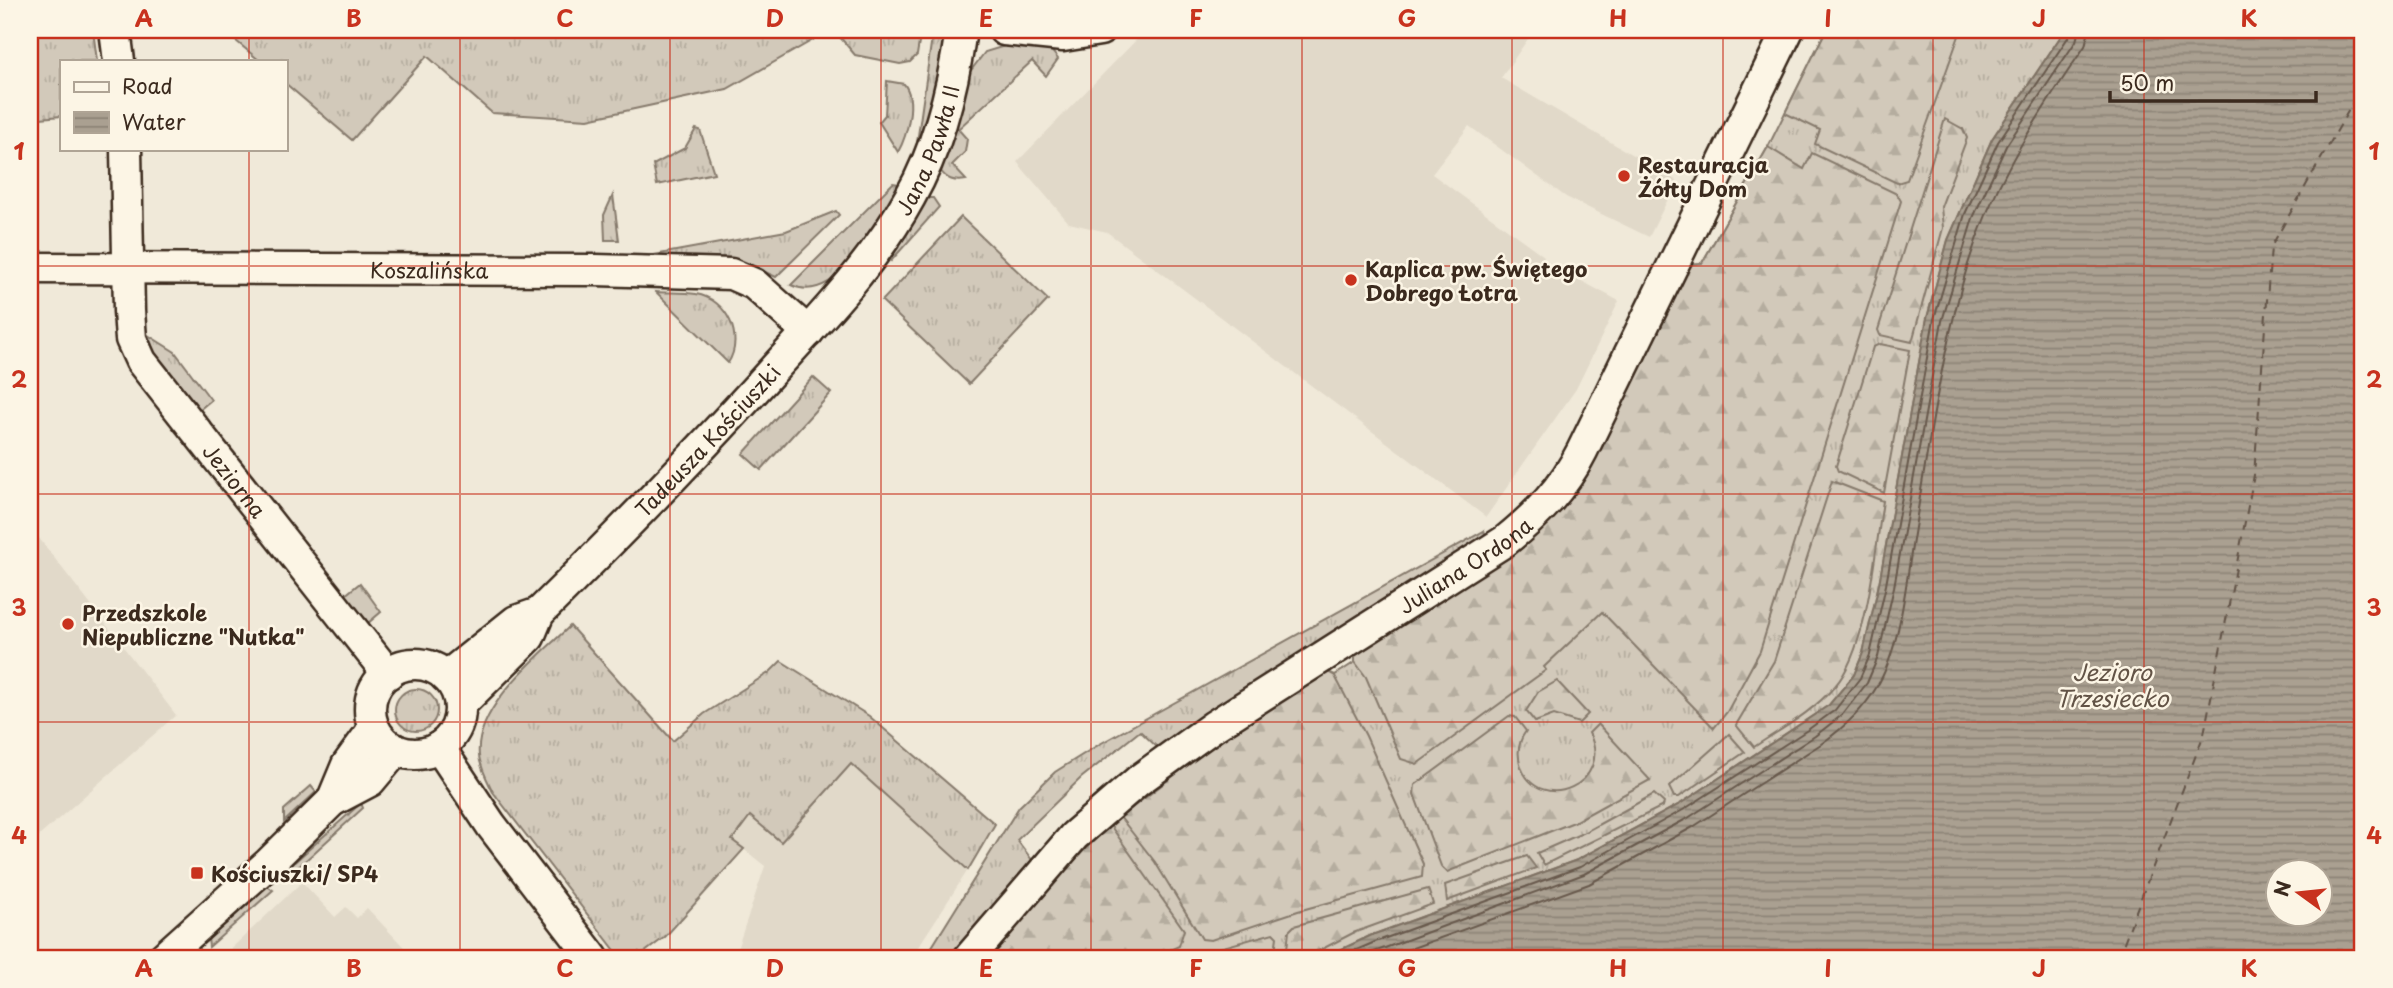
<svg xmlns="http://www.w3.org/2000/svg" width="2393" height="988" font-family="'Playpen Sans',sans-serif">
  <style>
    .built { fill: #e1d9c9 }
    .grass { fill: url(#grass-tufts); stroke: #867a6c; stroke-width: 2 }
    .forest { fill: url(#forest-firs); stroke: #867a6c; stroke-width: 2 }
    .water { fill: url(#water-rules); stroke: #7e7163; stroke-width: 2; fill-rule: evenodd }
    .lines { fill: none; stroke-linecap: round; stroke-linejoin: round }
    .shore { stroke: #67594c; stroke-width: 2 }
    .ferry { stroke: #625346; stroke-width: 2; stroke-dasharray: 9 7; stroke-linecap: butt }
    .minor-casing { stroke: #3b2a1e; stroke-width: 35 }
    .minor { stroke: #fcf5e5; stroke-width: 30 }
    .grid { fill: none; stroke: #c8321e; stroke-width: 2; stroke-opacity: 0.55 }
    .poi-dot { fill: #c8321e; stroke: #fcf5e5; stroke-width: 2.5 }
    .labels { text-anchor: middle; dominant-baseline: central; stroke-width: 5; stroke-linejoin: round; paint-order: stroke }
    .street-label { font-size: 21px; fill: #3b2a1e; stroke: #fcf5e5 }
    .poi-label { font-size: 21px; font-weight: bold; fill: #3b2a1e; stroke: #fcf5e5; text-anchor: start }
    .water-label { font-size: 23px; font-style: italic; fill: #625346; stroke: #fcf5e5 }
    .neatline { fill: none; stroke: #c8321e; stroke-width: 2.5 }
    .grid-label { font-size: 23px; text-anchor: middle; font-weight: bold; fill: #c8321e }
  </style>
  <defs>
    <pattern id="grass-tufts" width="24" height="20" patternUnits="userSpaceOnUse" patternTransform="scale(1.75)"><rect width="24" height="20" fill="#d2c9ba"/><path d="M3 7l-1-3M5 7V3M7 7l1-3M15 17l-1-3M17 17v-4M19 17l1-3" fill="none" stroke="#b5ad9f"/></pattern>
    <pattern id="forest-firs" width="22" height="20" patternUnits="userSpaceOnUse" patternTransform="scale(1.75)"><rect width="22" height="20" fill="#d2c9ba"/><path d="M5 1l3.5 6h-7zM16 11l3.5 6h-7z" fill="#b5ad9f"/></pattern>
    <pattern id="water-rules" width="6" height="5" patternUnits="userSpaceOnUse" patternTransform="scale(1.75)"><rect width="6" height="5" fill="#aaa091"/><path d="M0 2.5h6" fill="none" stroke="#8c8376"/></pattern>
  </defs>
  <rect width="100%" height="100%" fill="#f0e9d9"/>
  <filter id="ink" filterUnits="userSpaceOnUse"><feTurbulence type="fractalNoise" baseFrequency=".0143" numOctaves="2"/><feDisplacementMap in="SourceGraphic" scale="14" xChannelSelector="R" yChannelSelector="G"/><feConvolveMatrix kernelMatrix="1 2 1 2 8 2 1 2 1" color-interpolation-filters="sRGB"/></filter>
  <g filter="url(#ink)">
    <!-- built -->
    <g class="built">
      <polygon points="1146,30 1534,30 1501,78 1677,181 1649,237 1566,197 1469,126 1432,174 1544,256 1542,260 1619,301 1576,389 1486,517 1107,232 1069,223 1017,162"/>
      <polygon points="30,533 35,533 176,715 30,844"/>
      <polygon points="851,764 968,870 911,958 734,958 765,866 732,840 751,816 781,842"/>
      <polygon points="302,882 335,917 346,907 357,918 367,908 414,958 221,958"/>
    </g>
    <!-- grass -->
    <g class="grass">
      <polygon points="30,30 93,30 97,61 61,61 61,116 30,119"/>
      <polygon points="223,30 806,30 813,40 727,89 588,119 492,113 427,56 352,140 285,83 285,61 260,61"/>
      <polygon points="834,30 833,30 921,30 917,55 910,62 900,64 855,55"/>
      <polygon points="933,30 945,30 936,88 916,150"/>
      <path d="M1826,30h239l-73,109 -44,101 -21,78 -48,266 -16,69 -9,22 -25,30 -149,99 -103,56 -205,75 -49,23h-333c40,-49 80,-99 129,-141 64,-56 138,-100 209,-145l7,3 20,-13v-8l153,-97 55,-48 24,-33 103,-212 12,-1 66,-116z"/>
      <path d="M1008,45l42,4 8,10 -12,17 -14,-15 -74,68 9,10 -2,13 -13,13 14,15c-12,2 -19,0 -26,-10l29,-97 16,-21z"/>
      <path d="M887,81l17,3c13,15 3,52 -6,68l-19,-30 6,-7z"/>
      <polygon points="696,129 700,130 714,173 657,185 653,165 685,148"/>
      <path d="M893,183l6,1c-18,34 -60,124 -108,101z"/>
      <polygon points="613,195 619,240 605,240 604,215"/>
      <polygon points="927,198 933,198 939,207 891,261 889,259"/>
      <path d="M836,211l3,4 -63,62c-48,-24 -81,-20 -133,-20l143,-26z"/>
      <polygon points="961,217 1048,300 969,384 882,301"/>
      <path d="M656,292c13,1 27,0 40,2 31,5 49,43 32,69z"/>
      <polygon points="148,335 175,352 211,400 199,410 157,359"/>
      <polygon points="813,377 831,393 761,470 743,454"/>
      <polygon points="1484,531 1486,535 1158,748 1140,731 1081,778 1017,840 1032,860 950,958 925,958 1019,807 1055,772 1098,745"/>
      <polygon points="360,583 381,612 367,624 344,596"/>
      <path d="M570,626l103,115 31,-27 66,-42 11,-11 88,55 126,108 -27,46 -117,-106 -70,78 -31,-26 -18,24 12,9 -79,88 -28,21h-16l-128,-166c-6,-12 -12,-23 -14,-36 -5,-49 59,-99 91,-130z"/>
      <circle cx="416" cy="710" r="21"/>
      <polygon points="311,786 316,792 284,822 284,810"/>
      <polygon points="361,803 363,808 294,871 290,866"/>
      <polygon points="267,886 273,890 209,947 208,938"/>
    </g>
    <!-- forest -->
    <g class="forest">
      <polygon points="1826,30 1958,30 1960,33 1907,180 1897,183 1815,144 1820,130 1785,113"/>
      <polygon points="1945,119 1963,129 1967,138 1941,207 1943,228 1912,342 1880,335 1878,330"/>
      <polygon points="1768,147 1804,169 1812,153 1897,194 1901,201 1760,651 1727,712 1714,728 1602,612 1544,667 1546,670 1417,764 1401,759 1366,677 1355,662 1355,654 1508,557 1563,509 1587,476 1690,264 1702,263"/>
      <polygon points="1880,344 1910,350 1884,493 1838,471 1836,466 1873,347"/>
      <path d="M1832,481l51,20c-8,50 -15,148 -48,185 -22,26 -54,43 -81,61l-18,-22 38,-64z"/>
      <polygon points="1328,672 1335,676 1366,736 1423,864 1422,877 1298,911 1211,940 1202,939 1155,862 1120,817 1220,740"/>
      <polygon points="1557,681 1588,714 1579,723 1554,715 1535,722 1526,711 1538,692"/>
      <path d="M1509,716l6,1 11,14c-8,11 -9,24 -5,36 19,49 94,16 68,-34l9,-9 52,56 -76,42 -127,50 -6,-6 -27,-72 1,-9z"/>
      <polygon points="1729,734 1745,752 1679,797 1674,797 1669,787"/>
      <polygon points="1654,794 1664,803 1663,806 1544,865 1537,853 1585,832"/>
      <polygon points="1110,825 1184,930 1179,946 1152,958 990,958 1068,866"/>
      <polygon points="1527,856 1536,868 1447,901 1445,885"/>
      <polygon points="1428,889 1433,904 1353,933 1305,958 1286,958 1289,931 1294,926"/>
      <polygon points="1273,933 1277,937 1274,958 1212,957 1216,949"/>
    </g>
    <!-- water -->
    <path class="water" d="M2065,30h298v928h-1040l49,-23 205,-75 103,-56 149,-99 25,-30 9,-22 16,-69 48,-266 21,-78 44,-101zM2278,872h42v42h-42z"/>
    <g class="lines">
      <!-- shore -->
      <g class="shore">
        <polyline points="1338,958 1375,942 1580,867 1683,810 1809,729 1835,710 1860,678 1870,655 1886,585 1934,319 1965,214 1998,142 2069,36 2070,30"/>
        <polyline points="1358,958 1584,874 1688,818 1815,736 1842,715 1867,683 1878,657 1894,587 1942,321 1973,218 2006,146 2076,41 2079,30"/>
        <path d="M1385,958l204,-74 104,-57 128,-83c21,-15 41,-32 55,-56 24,-38 30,-104 37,-148 14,-85 26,-172 49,-255 25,-94 69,-160 123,-239l4,-16"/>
      </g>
      <!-- ferry -->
      <polyline class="ferry" points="2118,958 2204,734 2254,475 2271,247 2363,85"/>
      <!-- minor casing -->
      <g class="minor-casing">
        <g id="minor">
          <polyline points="115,30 119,61"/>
          <polyline points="1004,30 1063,36 1100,30"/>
          <path id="s1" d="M126,149l3,162 2,28 10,22 247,313"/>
          <path id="s2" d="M30,268l566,2 135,4 23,10 54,48"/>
          <circle cx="415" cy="709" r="45"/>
          <polyline points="446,677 516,621 539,613"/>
          <path id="s3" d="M460,705l69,-68 10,-24c80,-79 158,-159 233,-242 50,-55 102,-108 138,-174 29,-51 43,-110 51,-167"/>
          <polyline points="439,747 491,825 593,958"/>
          <polyline points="332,801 347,765 374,728"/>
          <polyline points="163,958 269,863 332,801 370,781 396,750"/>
          <path id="s4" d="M969,958l105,-122 65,-56 75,-54 291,-185c32,-26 58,-52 77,-90l206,-421"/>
        </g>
      </g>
      <!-- minor -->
      <use href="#minor" class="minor"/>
    </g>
  </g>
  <!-- grid -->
  <path class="grid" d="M249,30v31M460,30v928M670,30v928M881,30v928M1091,30v928M1302,30v928M1512,30v928M1723,30v928M1933,30v928M2144,30v928M249,149v809M30,266h2333M30,494h2333M30,722h2333"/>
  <!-- markers -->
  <g class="poi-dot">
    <circle cx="1624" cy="176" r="7"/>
    <circle cx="1351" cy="280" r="7"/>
    <circle cx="68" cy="624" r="7"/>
    <rect x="190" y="866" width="14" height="14" rx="3.5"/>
  </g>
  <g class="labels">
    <!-- street labels -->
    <g class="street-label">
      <text stroke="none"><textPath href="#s3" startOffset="732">Jana Pawła II</textPath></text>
      <text stroke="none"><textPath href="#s2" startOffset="399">Koszalińska</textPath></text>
      <text stroke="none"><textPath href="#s3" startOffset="364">Tadeusza Kościuszki</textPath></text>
      <text stroke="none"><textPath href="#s1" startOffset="366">Jeziorna</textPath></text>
      <text stroke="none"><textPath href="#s4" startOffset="637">Juliana Ordona</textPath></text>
    </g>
    <!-- poi labels -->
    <g class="poi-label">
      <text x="1638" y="164">Restauracja<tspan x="1638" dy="24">Żółty Dom</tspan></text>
      <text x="1365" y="268">Kaplica pw. Świętego<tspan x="1365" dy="24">Dobrego Łotra</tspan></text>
      <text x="82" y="612">Przedszkole<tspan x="82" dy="24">Niepubliczne "Nutka"</tspan></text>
      <text x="211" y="873">Kościuszki/ SP4</text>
    </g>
    <!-- water labels -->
    <g class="water-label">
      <text x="2112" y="671">Jezioro<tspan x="2112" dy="26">Trzesiecko</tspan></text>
    </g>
  </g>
  <!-- margin -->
  <rect width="2393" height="988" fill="none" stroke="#fcf5e5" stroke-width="77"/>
  <!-- legend -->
  <rect x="60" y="60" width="228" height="91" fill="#fcf5e5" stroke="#afa495" stroke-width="2"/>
  <rect x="74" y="82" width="35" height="10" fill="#fcf5e5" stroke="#afa495" stroke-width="2"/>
  <text x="122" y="94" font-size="21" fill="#3b2a1e">Road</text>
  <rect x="74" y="112" width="35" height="21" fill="url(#water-rules)" stroke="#afa495" stroke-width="2"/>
  <text x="122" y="130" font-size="21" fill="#3b2a1e">Water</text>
  <!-- north arrow -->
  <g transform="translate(2299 893) rotate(285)"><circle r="33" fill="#fcf5e5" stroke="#afa495" stroke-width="2"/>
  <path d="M0-5L12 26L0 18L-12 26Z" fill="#c8321e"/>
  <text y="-10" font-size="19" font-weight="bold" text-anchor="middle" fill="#3b2a1e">N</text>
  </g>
  <!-- scale -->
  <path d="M2110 91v10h206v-10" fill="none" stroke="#3b2a1e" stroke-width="3.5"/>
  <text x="2120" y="91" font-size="21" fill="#3b2a1e" stroke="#fcf5e5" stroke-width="5" paint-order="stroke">50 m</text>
  <rect x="38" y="38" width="2316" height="912" class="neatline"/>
  <g class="grid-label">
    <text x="144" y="27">A</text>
    <text x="354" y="27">B</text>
    <text x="565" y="27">C</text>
    <text x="775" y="27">D</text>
    <text x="986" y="27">E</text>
    <text x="1196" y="27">F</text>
    <text x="1407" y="27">G</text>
    <text x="1618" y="27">H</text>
    <text x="1828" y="27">I</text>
    <text x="2039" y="27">J</text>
    <text x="2249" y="27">K</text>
    <text x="19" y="160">1</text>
    <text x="2374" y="160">1</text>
    <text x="19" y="388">2</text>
    <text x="2374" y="388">2</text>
    <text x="19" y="616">3</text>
    <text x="2374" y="616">3</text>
    <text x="19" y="844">4</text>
    <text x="2374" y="844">4</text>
    <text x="144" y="977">A</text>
    <text x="354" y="977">B</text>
    <text x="565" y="977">C</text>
    <text x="775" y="977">D</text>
    <text x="986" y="977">E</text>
    <text x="1196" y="977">F</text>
    <text x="1407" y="977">G</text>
    <text x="1618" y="977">H</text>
    <text x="1828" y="977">I</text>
    <text x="2039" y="977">J</text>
    <text x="2249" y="977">K</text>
  </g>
</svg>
